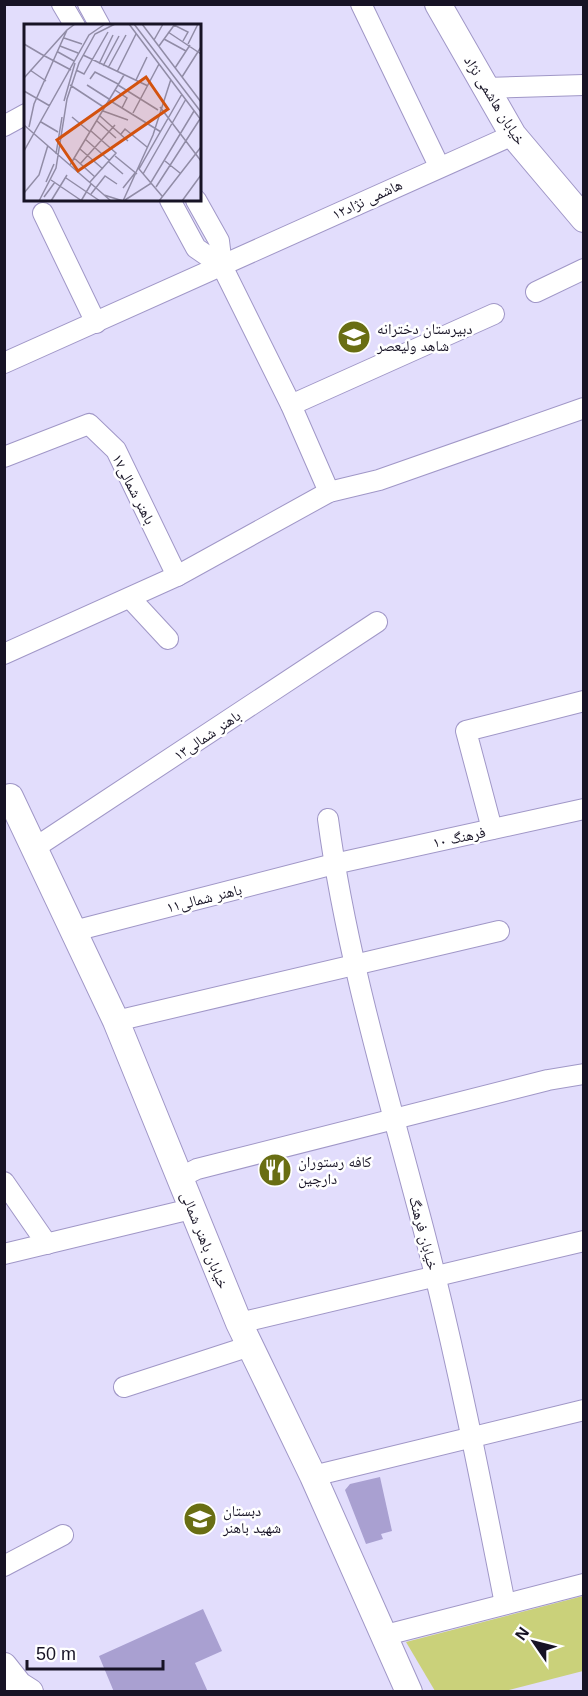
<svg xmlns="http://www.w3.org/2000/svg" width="588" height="1696" font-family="Helvetica,'Noto Naskh Arabic',sans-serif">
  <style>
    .green { fill: #cad17a }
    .building { fill: #a9a0d1 }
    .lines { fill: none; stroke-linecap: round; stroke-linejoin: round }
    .minor-casing { stroke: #a097c7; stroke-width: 22 }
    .tertiary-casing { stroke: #a097c7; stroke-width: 28 }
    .minor { stroke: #fff; stroke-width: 20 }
    .tertiary { stroke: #fff; stroke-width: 26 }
    .labels { text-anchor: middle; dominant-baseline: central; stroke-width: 5; stroke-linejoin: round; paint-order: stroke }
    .street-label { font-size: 15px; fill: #171325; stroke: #fff }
    .poi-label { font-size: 15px; fill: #171325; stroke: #fff; text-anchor: start }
    .inset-road { fill: none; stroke: #918ca6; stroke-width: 1.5 }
    .view { fill: #d3520e; fill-opacity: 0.15; stroke: #d3520e; stroke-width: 3 }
    .inset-edge { fill: none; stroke: #171325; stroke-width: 3 }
  </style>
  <rect width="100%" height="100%" fill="#e2ddfc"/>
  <!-- green -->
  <polygon class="green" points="583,1596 583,1671 505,1691 435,1691 406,1642"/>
  <!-- building -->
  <g class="building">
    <polygon points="380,1477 392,1531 381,1534 383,1539 366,1544 345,1490 350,1484"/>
    <polygon points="203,1609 222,1651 195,1663 208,1692 114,1692 99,1656"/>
  </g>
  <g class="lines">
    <!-- minor casing -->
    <g class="minor-casing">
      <g id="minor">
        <polyline points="62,4 75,26"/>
        <polyline points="88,4 100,26"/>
        <polyline points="361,4 439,166"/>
        <polyline points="486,88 584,85"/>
        <polyline points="4,126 26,114"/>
        <polyline points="170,200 196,248 222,266"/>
        <polyline points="196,200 219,241 222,266 291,405 329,492"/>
        <polyline points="43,213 96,323"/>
        <polyline points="536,292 584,269"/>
        <polyline points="4,363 513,135"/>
        <polyline points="291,405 494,314"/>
        <polyline points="4,457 89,424 116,450 177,576"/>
        <polyline points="130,598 168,639"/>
        <polyline points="4,654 177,576 329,492 379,480 584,408"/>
        <path d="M328,819c19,142 62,281 98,420 31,121 55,243 79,365"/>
        <polyline points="492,829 466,731 584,701"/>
        <polyline points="36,847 377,622"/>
        <polyline points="74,931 334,864 584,809"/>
        <polyline points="116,1021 499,931"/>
        <polyline points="179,1178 197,1169 548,1080 584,1074"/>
        <polyline points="4,1182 47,1244"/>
        <polyline points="4,1254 191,1209"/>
        <polyline points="239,1323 584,1241"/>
        <polyline points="124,1387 250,1346"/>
        <polyline points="313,1476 584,1410"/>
        <polyline points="4,1566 63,1535"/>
        <polyline points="382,1636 584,1584"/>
      </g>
    </g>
    <!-- tertiary casing -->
    <g class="tertiary-casing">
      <g id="tertiary">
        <polyline points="438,4 513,135 584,219"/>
        <polyline points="4,799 10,797 116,1021 239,1323 313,1476 409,1692"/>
        <polyline points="4,1666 19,1685 30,1692"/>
      </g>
    </g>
    <!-- minor -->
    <use href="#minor" class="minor"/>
    <!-- tertiary -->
    <use href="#tertiary" class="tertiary"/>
  </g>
  <!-- icons -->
  <defs>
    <g id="school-disc" transform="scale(1.725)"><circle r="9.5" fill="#696e13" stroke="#fff"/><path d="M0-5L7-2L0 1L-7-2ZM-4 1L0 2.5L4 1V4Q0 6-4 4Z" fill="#fff"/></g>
    <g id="restaurant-disc" transform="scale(1.725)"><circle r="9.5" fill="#696e13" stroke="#fff"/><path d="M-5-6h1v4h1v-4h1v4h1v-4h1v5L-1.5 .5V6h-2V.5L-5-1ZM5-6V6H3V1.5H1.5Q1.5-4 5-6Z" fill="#fff"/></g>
  </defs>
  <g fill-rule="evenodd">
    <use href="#school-disc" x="354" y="337"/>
    <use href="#restaurant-disc" x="275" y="1170"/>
    <use href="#school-disc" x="200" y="1519"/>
  </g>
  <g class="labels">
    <!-- street labels -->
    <g class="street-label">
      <text transform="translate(495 100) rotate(58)">خیابان هاشمی نژاد</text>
      <text transform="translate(367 199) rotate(-25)">هاشمی نژاد۱۲</text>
      <text transform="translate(134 489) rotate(63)">باهنر شمالی۱۷</text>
      <text transform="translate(207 735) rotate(-34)">باهنر شمالی۱۳</text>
      <text transform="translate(459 837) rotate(-12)">فرهنگ ۱۰</text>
      <text transform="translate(204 898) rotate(-14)">باهنر شمالی۱۱</text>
      <text transform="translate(424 1233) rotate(75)">خیابان فرهنگ</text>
      <text transform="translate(205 1240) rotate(68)">خیابان باهنر شمالی</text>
    </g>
    <!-- poi labels -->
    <g class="poi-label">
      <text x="377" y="328">دبیرستان دخترانه<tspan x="377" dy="17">شاهد ولیعصر</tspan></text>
      <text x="298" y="1161">کافه رستوران<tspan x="298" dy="17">دارچین</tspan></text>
      <text x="223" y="1510">دبستان<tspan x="223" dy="17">شهید باهنر</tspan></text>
    </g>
  </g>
  <!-- overview -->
  <g transform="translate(24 24)">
    <rect width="177" height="177" fill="#e2ddfc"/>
    <path class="inset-road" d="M105,0l72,96M110,0l67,88M118,0l59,78M150,1l14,7 -5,9M144,8l33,22M40,14l18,6M140,15l22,12M130,16l9,-16M0,20l17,10M164,20l10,-20M36,22l18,7M135,22l16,-22M34,28l16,9M17,30l30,16M59,31l65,31M75,40l14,-29M79,42l16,-30M84,44l18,-33M151,44l15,-23M6,46l16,11M52,46l8,4 24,-42M93,48l19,-38M158,53l19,-30M0,54l43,-48M66,55l5,-7 23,12M112,56l11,-23M46,61l35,23M63,61l22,14M94,61l40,25M91,66l12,8 -5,10M0,67l26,15M85,76l52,32M40,77l11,-38M136,83l41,54M79,87l25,9M109,89l26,-49M76,92l28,25M48,93l18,15M73,97l19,17M17,98l17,10M0,101l87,76M5,103l5,-23 33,-74 8,-6M97,110l4,-5 22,18M61,115l25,22M56,125l23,20M0,127l65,-116 16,-11M32,130l6,-37M91,132l22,18M50,134l21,19M141,137l15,12M85,138l14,12M56,140l35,-39M46,141l54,-90M119,150l43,-75M42,154l34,23M27,156l31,21M22,158l8,-18M66,158l26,-29 -25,-22M132,163l44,-68M99,164l12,-15M0,169l15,-18 9,-30M67,170l14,-18 12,8M80,171l19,6M138,172l-23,-27 43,-75M20,173l11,-15M101,176l25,-16 44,-73M15,177l17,-33 11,-69 12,-36 16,-29 20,-10M27,177l16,-26M57,177l10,-17M99,177l30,-66 18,-56M135,177l42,-54M158,177l19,-26"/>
    <path class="view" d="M122,53l22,32 -90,62 -21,-31z"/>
    <rect width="177" height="177" class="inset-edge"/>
  </g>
  <!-- border -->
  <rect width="588" height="1696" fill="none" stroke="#171325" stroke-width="12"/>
  <!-- north arrow -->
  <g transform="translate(534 1642) rotate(305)" stroke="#ffffff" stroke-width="4.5" paint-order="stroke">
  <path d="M0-4.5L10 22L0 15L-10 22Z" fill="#171325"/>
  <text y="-9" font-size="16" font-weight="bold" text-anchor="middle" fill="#171325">N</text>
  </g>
  <!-- scale -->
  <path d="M27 1660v9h136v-9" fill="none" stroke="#171325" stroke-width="3"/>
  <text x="36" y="1660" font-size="18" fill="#171325" stroke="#ffffff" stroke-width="4.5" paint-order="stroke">50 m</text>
</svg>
